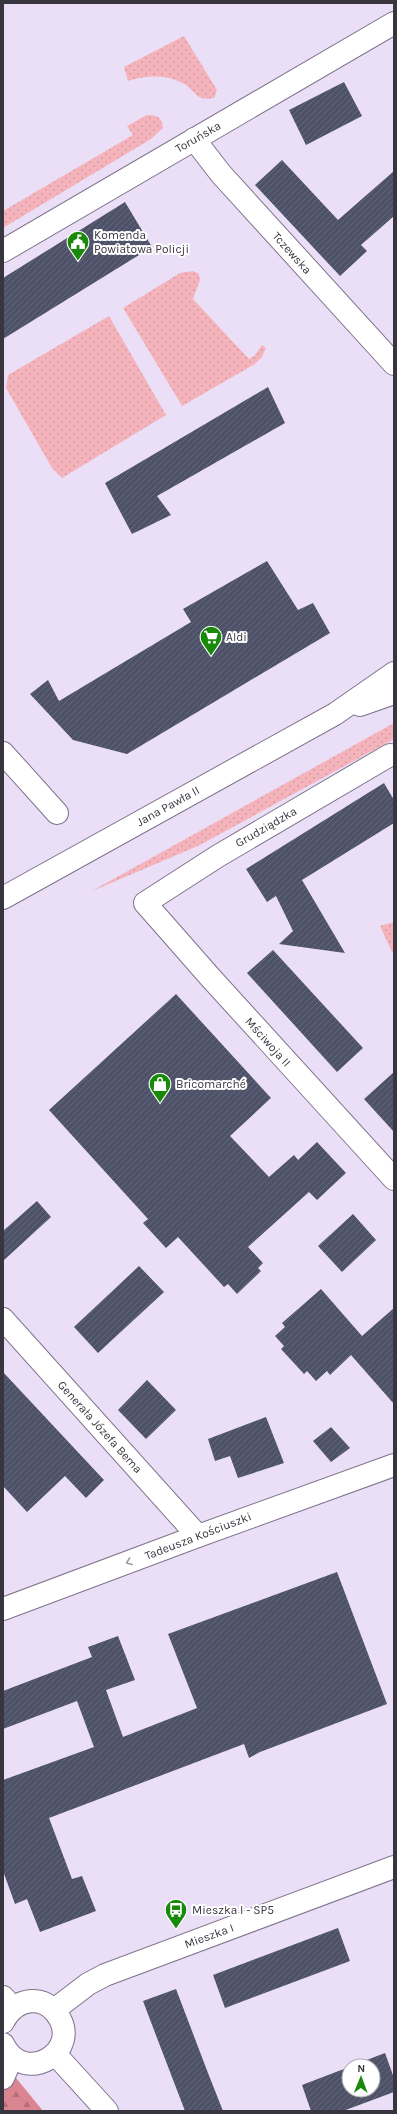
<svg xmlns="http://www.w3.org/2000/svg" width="397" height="2114" font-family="Karla,sans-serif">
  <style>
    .grass { fill: url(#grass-dots) }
    .forest { fill: url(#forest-firs) }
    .building { fill: url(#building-hatch) }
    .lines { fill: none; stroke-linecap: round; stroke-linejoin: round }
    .street-casing { stroke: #7f748b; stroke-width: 24 }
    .secondary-casing { stroke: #7f748b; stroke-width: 24 }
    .street { stroke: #fff; stroke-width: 22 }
    .secondary { stroke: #fff; stroke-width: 22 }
    .oneway { stroke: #9c9a9f }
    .labels { text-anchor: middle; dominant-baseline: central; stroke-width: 4; stroke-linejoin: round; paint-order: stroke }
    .street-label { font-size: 12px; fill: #39353f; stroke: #fff }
    .poi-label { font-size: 12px; fill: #39353f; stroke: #fff; text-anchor: start }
  </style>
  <defs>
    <pattern id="grass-dots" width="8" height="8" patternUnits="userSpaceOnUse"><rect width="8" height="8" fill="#f5b4bb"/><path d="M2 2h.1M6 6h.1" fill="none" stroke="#d39ba2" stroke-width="1.8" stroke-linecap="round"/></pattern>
    <pattern id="forest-firs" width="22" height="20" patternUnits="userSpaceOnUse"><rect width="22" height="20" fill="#db8590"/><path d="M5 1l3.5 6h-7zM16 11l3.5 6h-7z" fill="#b36e77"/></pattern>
    <pattern id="building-hatch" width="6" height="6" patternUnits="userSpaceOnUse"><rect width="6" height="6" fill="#4d5268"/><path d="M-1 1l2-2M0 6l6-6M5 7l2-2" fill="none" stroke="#65687b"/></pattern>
  </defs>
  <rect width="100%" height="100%" fill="#ebdff8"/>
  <!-- grass -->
  <g class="grass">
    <path d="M184,36l33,54 -3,8c-21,4 -18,-10 -34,-16 -16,-8 -35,-6 -52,-1l-4,-14z"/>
    <path d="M147,115c10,0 15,2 16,13l-12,11 -148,89v-17l130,-76 -6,-9z"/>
    <polygon points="193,271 199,274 200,280 193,299 249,359 255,355 262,345 266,348 262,357 255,364 182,406 123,308 180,273"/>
    <polygon points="109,316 166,415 62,478 52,468 6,388 8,375"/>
    <polygon points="394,723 394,739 200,845 90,892"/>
    <polygon points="394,922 394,952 392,952 380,926"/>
  </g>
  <!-- forest -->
  <polygon class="forest" points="3,2062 43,2111 3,2111"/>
  <!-- building -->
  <g class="building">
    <polygon points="344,82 362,116 306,145 289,110"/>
    <polygon points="282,160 338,220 394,171 394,216 361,245 367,251 340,276 255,185"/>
    <polygon points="125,202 152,247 3,339 3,278"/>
    <polygon points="268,387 285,423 157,496 171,515 132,534 105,483"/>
    <polygon points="267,561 298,610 313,603 330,633 127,754 73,740 30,694 48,680 59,701 191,622 183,609"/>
    <polygon points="384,783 394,800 394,823 302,880 345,953 279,944 293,931 276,896 267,902 246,869"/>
    <polygon points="273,950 363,1048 337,1072 247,973"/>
    <polygon points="176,994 271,1098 230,1136 269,1177 294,1155 298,1160 317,1142 346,1173 317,1200 309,1192 248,1247 263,1263 258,1268 261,1271 237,1294 228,1284 224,1287 178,1237 166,1248 143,1223 148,1219 49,1110"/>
    <polygon points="394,1072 394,1132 364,1099"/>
    <polygon points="37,1201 51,1217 3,1261 3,1231"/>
    <polygon points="353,1214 376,1240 342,1272 318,1246"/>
    <polygon points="139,1266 164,1292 98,1353 74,1327"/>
    <polygon points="321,1289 362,1336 394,1308 394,1404 351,1355 330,1375 327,1371 316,1381 307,1371 304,1374 281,1349 284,1346 275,1336 285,1327 282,1323"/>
    <polygon points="3,1372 104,1480 86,1498 65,1476 27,1512 3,1486"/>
    <polygon points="147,1380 176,1410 146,1439 118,1410"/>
    <polygon points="266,1417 284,1463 238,1478 230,1456 215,1461 208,1439"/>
    <polygon points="331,1427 350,1448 331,1462 313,1441"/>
    <polygon points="337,1572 387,1704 260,1752 249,1758 244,1744 49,1818 72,1879 82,1876 96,1911 40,1932 27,1899 15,1904 3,1871 3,1780 94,1747 77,1701 3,1729 3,1691 92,1657 88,1647 118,1636 135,1680 106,1690 123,1737 197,1708 168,1634"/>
    <polygon points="338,1928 350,1961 225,2008 213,1975"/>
    <polygon points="176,1989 208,2073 223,2111 185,2111 157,2038 143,2001"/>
    <polygon points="385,2053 394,2078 394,2092 343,2111 311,2111 302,2085 349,2067 349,2090 373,2090 373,2066 351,2066"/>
  </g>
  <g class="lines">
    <!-- street casing -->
    <g class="street-casing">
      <g id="street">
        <polyline points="194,139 221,174 394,364"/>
        <polyline points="3,251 394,23"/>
        <polyline points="3,753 57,813"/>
        <polyline points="390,755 218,856 145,903 210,977 394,1179"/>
        <polyline points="3,1319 198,1536"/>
        <polyline points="3,1609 198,1536 394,1465"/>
        <polyline points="3,1997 13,2008"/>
        <polyline points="55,2054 107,2111"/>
      </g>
    </g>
    <!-- secondary casing -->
    <g class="secondary-casing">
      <g id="secondary">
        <polyline points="360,705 394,693"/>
        <polyline points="3,898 335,714 394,673"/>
        <polyline points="54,2010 88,1984 105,1975 394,1867"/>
        <path d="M3,2022c6,-12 15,-20 29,-21 9,0 18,4 24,12 29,37 -32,75 -53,31"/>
        <polyline points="3,2078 12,2057"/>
      </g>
    </g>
    <!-- street -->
    <use href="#street" class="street"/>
    <!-- secondary -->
    <use href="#secondary" class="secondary"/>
  </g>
  <!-- one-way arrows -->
  <defs><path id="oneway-chevron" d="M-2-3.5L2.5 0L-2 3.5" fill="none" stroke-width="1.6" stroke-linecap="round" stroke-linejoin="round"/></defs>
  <use class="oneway" href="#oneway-chevron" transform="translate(129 1562) rotate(159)"/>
  <!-- icons -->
  <defs>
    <g id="civic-pin" transform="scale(1.15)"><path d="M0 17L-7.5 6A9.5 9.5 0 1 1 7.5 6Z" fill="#188908" stroke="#fff"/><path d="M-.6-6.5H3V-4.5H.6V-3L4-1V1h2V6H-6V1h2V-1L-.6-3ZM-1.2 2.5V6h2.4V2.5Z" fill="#fff"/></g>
    <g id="supermarket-pin" transform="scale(1.15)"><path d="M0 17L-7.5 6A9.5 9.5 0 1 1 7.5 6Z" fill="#188908" stroke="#fff"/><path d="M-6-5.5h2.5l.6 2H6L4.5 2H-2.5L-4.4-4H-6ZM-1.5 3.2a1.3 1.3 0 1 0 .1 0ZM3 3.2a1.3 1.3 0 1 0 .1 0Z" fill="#fff"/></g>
    <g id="shop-pin" transform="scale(1.15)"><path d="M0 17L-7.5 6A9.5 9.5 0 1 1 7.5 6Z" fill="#188908" stroke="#fff"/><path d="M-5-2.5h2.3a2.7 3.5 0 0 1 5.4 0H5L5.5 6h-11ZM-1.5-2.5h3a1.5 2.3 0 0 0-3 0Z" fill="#fff"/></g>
    <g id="bus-pin" transform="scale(1.15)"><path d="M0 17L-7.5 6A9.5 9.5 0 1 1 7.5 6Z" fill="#188908" stroke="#fff"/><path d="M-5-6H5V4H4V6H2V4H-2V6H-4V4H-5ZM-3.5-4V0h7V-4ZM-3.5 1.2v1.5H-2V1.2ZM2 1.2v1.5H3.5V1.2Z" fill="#fff"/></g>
  </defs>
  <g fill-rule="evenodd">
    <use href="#civic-pin" x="78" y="242"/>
    <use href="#supermarket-pin" x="211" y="637"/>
    <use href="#shop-pin" x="160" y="1084"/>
    <use href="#bus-pin" x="176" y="1910"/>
  </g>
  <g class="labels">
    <!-- street labels -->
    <g class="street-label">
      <text transform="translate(198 137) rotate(-30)">Toruńska</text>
      <text transform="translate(292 253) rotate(48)">Tczewska</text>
      <text transform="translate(168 806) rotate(-29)">Jana Pawła II</text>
      <text transform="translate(266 827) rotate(-30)">Grudziądzka</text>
      <text transform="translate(268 1042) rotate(48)">Mściwoja II</text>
      <text transform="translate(100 1427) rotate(48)">Generała Józefa Bema</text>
      <text transform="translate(198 1536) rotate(-21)">Tadeusza Kościuszki</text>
      <text transform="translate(209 1936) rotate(-20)">Mieszka I</text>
    </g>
    <!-- poi labels -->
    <g class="poi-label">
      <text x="94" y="235">Komenda<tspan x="94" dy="14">Powiatowa Policji</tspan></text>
      <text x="226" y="637">Aldi</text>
      <text x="176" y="1084">Bricomarché</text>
      <text x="192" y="1910">Mieszka I - SP5</text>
    </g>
  </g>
  <!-- border -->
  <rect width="397" height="2114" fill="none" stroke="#39353f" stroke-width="8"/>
  <!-- north arrow -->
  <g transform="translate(361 2078) rotate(1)"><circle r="19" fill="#ffffff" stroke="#b0aeb2"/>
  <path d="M0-3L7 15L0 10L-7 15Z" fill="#188908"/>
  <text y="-6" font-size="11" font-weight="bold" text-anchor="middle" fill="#39353f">N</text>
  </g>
</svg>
